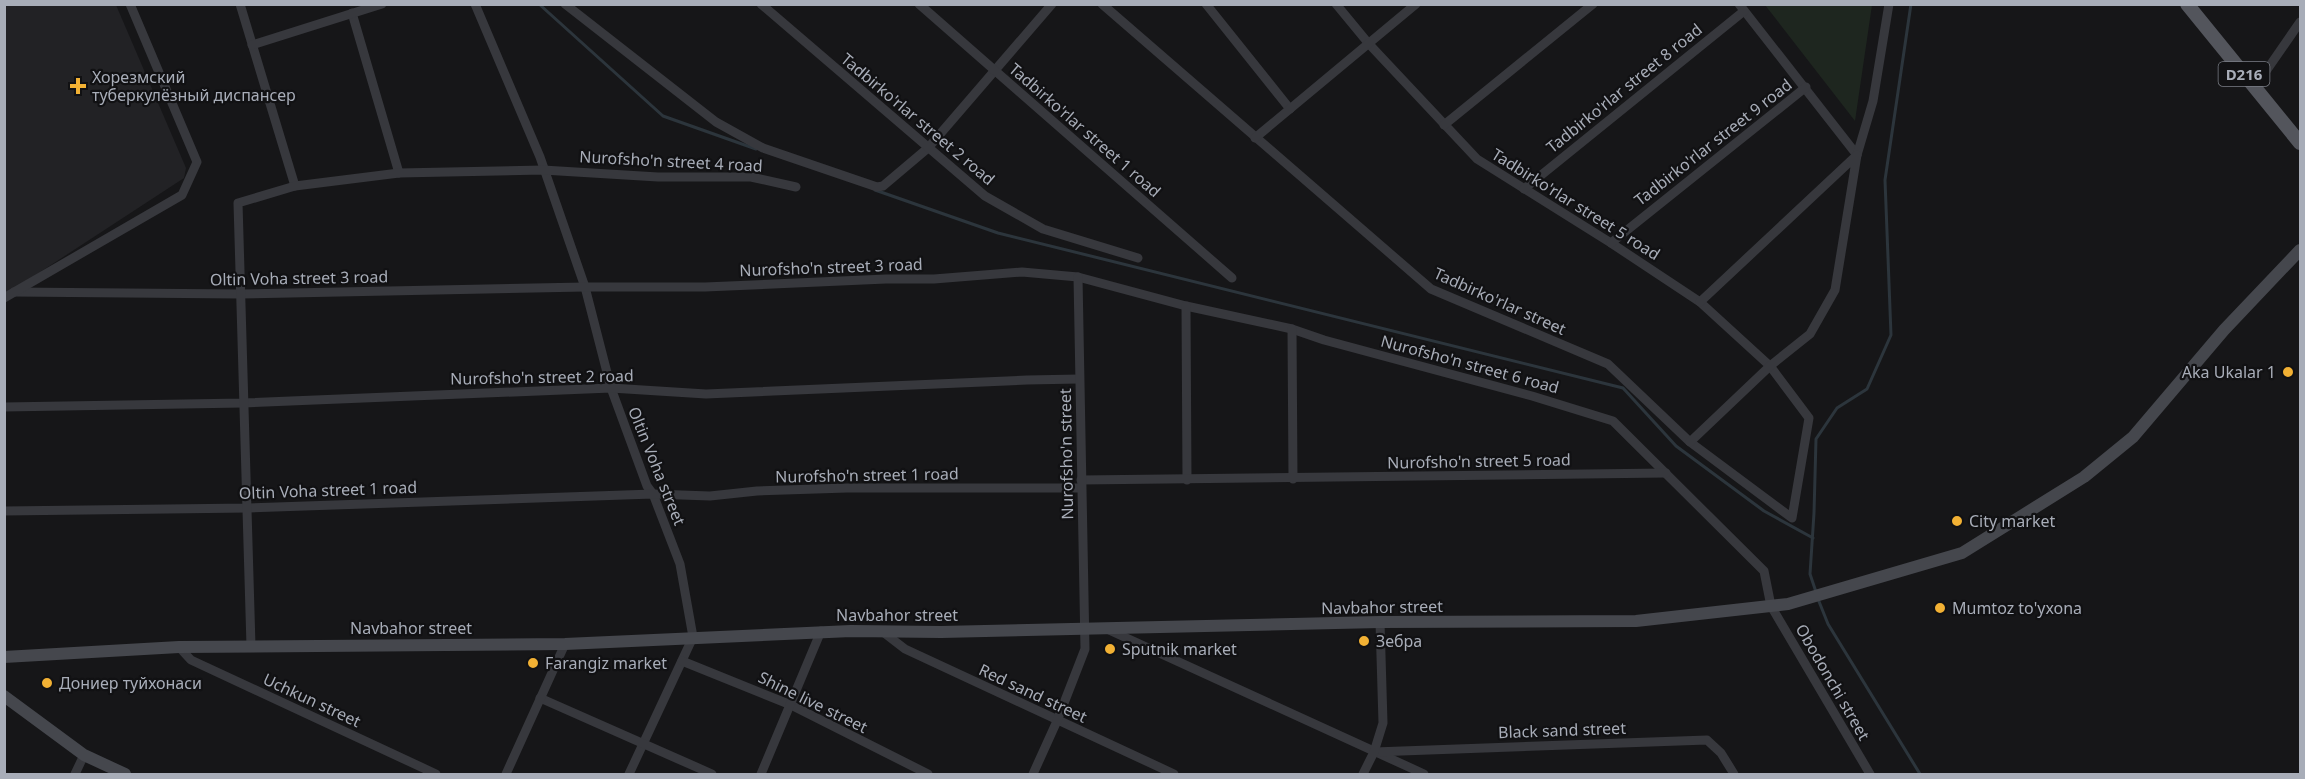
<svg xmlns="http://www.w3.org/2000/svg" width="2305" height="779" font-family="'Noto Sans',sans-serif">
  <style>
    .built { fill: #222225 }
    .green { fill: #1e261f }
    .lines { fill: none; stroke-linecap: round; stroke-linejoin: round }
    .stream { stroke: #2c353c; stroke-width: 3 }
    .street { stroke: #37383d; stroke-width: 9 }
    .secondary { stroke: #45474d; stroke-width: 12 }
    .primary { stroke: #53555c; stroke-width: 14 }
    .poi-dot { fill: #f2b134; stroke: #111113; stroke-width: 2 }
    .labels { text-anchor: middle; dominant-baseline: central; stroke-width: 4.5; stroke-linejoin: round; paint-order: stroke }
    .shield { fill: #111113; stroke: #7b7e86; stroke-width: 1.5 }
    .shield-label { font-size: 15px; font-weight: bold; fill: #a8adb8 }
    .poi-label { font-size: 16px; fill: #a8adb8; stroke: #111113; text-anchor: start }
    .street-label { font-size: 16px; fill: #a8adb8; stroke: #111113 }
  </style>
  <rect width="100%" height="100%" fill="#161618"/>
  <!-- built -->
  <polygon class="built" points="5,5 116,5 186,168 184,178 5,295"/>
  <!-- green -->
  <polygon class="green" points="1765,5 1872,5 1855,121"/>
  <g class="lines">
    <!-- stream -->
    <g class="stream">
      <polyline points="539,4 663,116 756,149"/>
      <polyline points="875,190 998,233 1623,388 1676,446 1764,511 1813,538"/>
      <polyline points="1816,592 1810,574 1814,513 1816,439 1837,408 1867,389 1891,335 1885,180 1911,4"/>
      <polyline points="1818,599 1828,624 1920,774"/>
    </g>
    <!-- street -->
    <g class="street">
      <polyline points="240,4 295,186"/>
      <polyline points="475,4 540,157 585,287 611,388 647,486 653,494 680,564 693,637 629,774"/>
      <polyline points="565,4 716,122 763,148 877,187 883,186 928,148 1052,4"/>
      <polyline points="761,4 985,196 1043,229 1138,258"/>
      <polyline points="919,4 1232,278"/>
      <polyline points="1102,4 1431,289 1608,364 1690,442 1792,518 1809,418 1770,366 1700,302 1611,243 1477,159 1369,44 1336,4"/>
      <polyline points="1206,4 1290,109"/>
      <polyline points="1739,4 1857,155"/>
      <polyline points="352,13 399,173"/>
      <polyline points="252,45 382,4"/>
      <polyline points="2255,87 2300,22"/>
      <polyline points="1444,125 1593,4"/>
      <polyline points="1255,138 1416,4"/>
      <polyline points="1857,155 1873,101 1889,4"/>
      <polyline points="1524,189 1744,11"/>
      <polyline points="1611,243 1806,87"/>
      <polyline points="14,292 239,294 585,287 705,287 886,279 934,279 1022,272 1078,277 1186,306 1292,329 1324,340 1532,396 1613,421 1764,571 1771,606 1870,774"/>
      <polyline points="4,298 182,195 197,162 130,4"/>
      <polyline points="1186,306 1187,480"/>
      <polyline points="1292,329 1293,479"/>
      <polyline points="4,407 243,403 611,388 706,394 1027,380 1079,379"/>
      <polyline points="1690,442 1770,366 1810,334 1835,290 1857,155 1700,302"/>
      <polyline points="1081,480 1666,473"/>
      <polyline points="4,511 248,508 653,494 710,496 757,491 847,488 1081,488"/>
      <polyline points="1109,630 1424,774"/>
      <polyline points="883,632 905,649 1174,774"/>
      <polyline points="251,646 238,203 295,186 399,173 543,170 658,177 751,177 796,187"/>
      <polyline points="179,647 191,660 436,774"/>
      <polyline points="682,661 791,705 928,774"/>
      <polyline points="540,698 712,774"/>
      <polyline points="1374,752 1707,740 1721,753 1734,774"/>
      <polyline points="75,774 84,755"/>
      <polyline points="506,774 565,644"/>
      <polyline points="761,774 821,631"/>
      <polyline points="1033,774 1057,721 1085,649 1078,277"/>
      <polyline points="1363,774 1374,752 1383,723 1380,622"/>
    </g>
    <!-- secondary -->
    <g class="secondary">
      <polyline points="4,657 179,647 565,644 851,631 941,632 1380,622 1636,621 1788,604 1962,553 2084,477 2133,437 2224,330 2300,250"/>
      <polyline points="4,696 84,755 125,774"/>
    </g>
    <!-- primary -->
    <polyline class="primary" points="2187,4 2300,143"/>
  </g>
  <!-- markers -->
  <g class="poi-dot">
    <path d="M75 77h6v6h6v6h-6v6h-6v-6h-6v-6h6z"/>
    <circle cx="2288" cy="372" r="6"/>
    <circle cx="1957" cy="521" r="6"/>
    <circle cx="1940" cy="608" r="6"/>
    <circle cx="1364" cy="641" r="6"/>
    <circle cx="1110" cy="649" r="6"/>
    <circle cx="533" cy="663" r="6"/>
    <circle cx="47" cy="683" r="6"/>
  </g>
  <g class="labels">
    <!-- shield labels -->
    <rect class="shield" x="2218.5" y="62" width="51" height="24" rx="4.5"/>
    <g class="shield-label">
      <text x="2244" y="74">D216</text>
    </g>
    <!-- poi labels -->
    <g class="poi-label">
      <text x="92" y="77">Хорезмский<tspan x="92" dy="18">туберкулёзный диспансер</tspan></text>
      <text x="2276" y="372" text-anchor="end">Aka Ukalar 1</text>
      <text x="1969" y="521">City market</text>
      <text x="1952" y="608">Mumtoz to'yxona</text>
      <text x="1376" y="641">Зебра</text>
      <text x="1122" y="649">Sputnik market</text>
      <text x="545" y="663">Farangiz market</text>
      <text x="59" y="683">Дониер туйхонаси</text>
    </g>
    <!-- street labels -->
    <g class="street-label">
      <text transform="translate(1624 88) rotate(-39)">Tadbirko'rlar street 8 road</text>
      <text transform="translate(918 119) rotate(40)">Tadbirko'rlar street 2 road</text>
      <text transform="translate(1085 130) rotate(41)">Tadbirko'rlar street 1 road</text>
      <text transform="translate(1713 142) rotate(-38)">Tadbirko'rlar street 9 road</text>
      <text transform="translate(671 161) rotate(3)">Nurofsho'n street 4 road</text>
      <text transform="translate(1576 204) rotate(32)">Tadbirko'rlar street 5 road</text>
      <text transform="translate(831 267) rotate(-2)">Nurofsho'n street 3 road</text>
      <text transform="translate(299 278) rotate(-1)">Oltin Voha street 3 road</text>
      <text transform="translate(1500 301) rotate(24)">Tadbirko'rlar street</text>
      <text transform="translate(1470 364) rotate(15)">Nurofsho'n street 6 road</text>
      <text transform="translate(542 377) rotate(-1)">Nurofsho'n street 2 road</text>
      <text transform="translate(1066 454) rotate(-91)">Nurofsho'n street</text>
      <text transform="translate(1479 461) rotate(-1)">Nurofsho'n street 5 road</text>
      <text transform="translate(657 466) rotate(68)">Oltin Voha street</text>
      <text transform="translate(867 475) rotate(-1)">Nurofsho'n street 1 road</text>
      <text transform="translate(328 490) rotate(-2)">Oltin Voha street 1 road</text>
      <text transform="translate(1382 607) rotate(-1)">Navbahor street</text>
      <text x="897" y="615">Navbahor street</text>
      <text x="411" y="628">Navbahor street</text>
      <text transform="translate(1833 682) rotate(60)">Obodonchi street</text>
      <text transform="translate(1033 693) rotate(25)">Red sand street</text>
      <text transform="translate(312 700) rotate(25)">Uchkun street</text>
      <text transform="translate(813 702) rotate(26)">Shine live street</text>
      <text transform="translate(1562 730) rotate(-2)">Black sand street</text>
    </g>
  </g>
  <!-- border -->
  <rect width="2305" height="779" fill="none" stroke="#a8adb8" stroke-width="12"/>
</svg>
